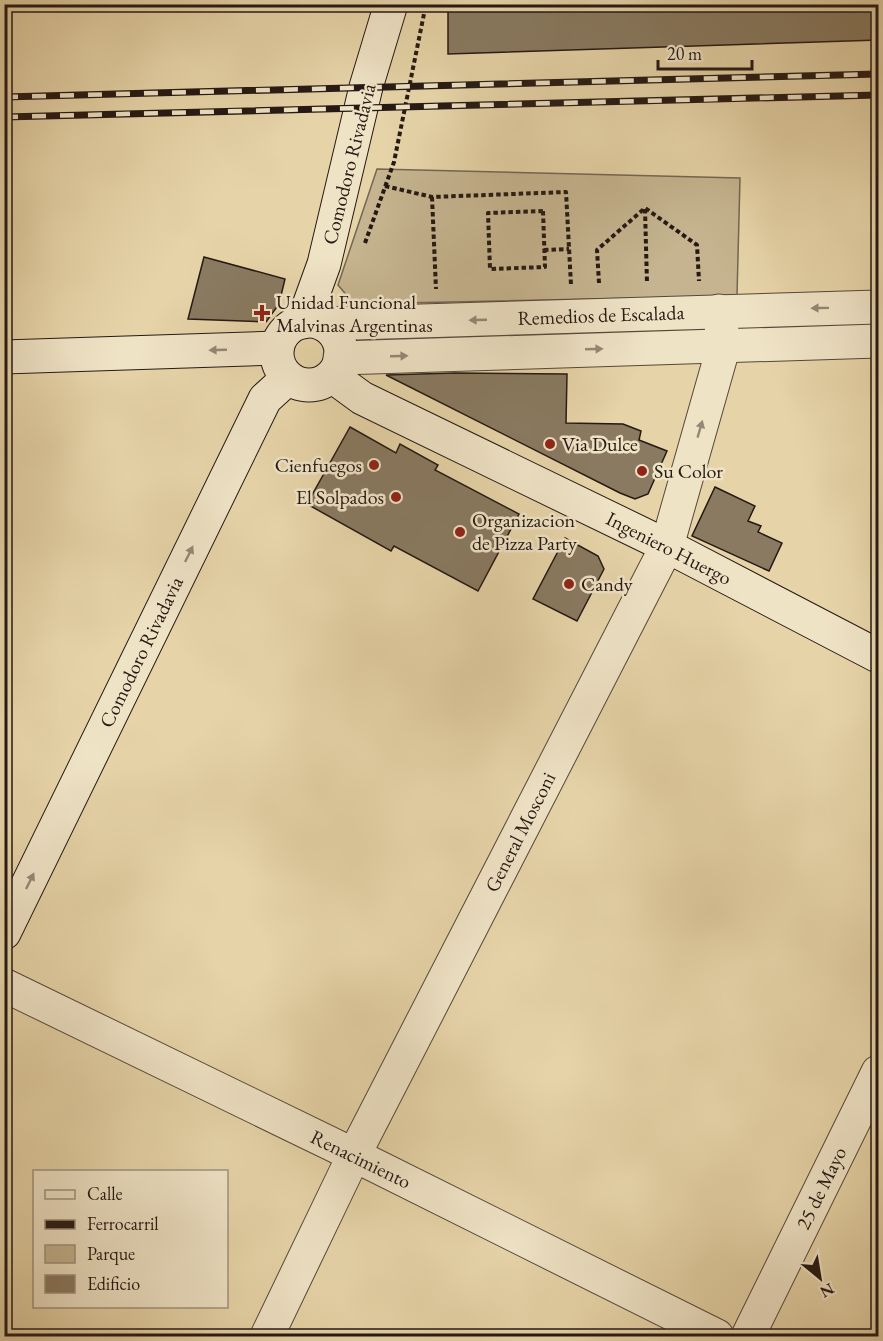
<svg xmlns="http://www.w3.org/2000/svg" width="883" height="1341" font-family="'EB Garamond',serif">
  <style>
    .green { fill: #c5b48f; stroke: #756652; stroke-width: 1.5 }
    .building { fill: #897a61; stroke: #251914; stroke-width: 1.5 }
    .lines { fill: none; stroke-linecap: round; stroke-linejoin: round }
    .street-casing { stroke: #554839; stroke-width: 35 }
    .secondary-casing { stroke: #251914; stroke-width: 35 }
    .path { stroke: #251914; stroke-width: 4; stroke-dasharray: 4.5 3; stroke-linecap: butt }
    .street { stroke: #efe3c6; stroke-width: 33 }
    .secondary { stroke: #efe3c6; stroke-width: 33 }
    .rail-casing { stroke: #251914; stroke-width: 7 }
    .rail { stroke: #efe3c6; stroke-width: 4.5; stroke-dasharray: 14; stroke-linecap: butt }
    .oneway { fill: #948876 }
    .poi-dot { fill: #8f2418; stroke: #efe3c6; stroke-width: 2 }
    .labels { text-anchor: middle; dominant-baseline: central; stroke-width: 5; stroke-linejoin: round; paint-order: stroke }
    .street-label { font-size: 20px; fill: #251914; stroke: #efe3c6 }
    .poi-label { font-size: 20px; fill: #251914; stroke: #efe3c6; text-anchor: start }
  </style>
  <rect width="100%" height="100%" fill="#e6d4a8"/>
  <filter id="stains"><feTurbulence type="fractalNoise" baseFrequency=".00333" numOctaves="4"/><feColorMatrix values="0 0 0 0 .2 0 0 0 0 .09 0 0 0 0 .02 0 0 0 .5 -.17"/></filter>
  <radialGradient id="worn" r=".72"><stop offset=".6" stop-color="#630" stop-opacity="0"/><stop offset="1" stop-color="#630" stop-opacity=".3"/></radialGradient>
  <!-- green -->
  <polygon class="green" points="377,169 740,178 737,296 354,304 338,285"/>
  <!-- building -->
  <g class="building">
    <polygon points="448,4 879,4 879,40 448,54"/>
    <polygon points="204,257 285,279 279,304 266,322 188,319"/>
    <polygon points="455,373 567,374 566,423 623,424 641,431 639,440 667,451 648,494 635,499 620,493 386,375"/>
    <polygon points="350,427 396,453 400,444 438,465 435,470 519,514 478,591 394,546 391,551 307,504"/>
    <polygon points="715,487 755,506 748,521 761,526 758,532 782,543 769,571 692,536"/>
    <polygon points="565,538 598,556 604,569 577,621 533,599"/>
  </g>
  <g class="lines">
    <!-- street casing -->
    <g class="street-casing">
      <g id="street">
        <polyline points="323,324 878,307"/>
        <polyline points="340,358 878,341"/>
        <polyline points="4,985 354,1155 717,1336"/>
        <polyline points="267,1336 354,1155 667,546 724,345 719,311"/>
        <polyline points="748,1336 878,1072"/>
      </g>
    </g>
    <!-- secondary casing -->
    <g class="secondary-casing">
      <g id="secondary">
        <circle cx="309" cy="353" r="32"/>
        <polyline points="303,322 324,264 366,87 391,4"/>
        <polyline points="4,357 277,348"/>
        <polyline points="332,376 362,398 667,546 878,656"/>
        <polyline points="4,933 265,399 288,378"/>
      </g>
    </g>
    <!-- path -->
    <g class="path">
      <polyline points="385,186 432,197 566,192 571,285"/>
      <polyline points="432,197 436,289"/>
      <polyline points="645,209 647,283"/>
      <polygon points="543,211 545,267 490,269 488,213"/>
      <polyline points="365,243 394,162 426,4"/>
      <polyline points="544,250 569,249"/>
      <polyline points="599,283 597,250 645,208 697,245 699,281"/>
    </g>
    <!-- street -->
    <use href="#street" class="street"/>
    <!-- secondary -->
    <use href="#secondary" class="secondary"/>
    <!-- rail casing -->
    <g class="rail-casing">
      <g id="rail">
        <polyline points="4,97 878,74"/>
        <polyline points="4,117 878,95"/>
      </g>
    </g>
    <!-- rail -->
    <use href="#rail" class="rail"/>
  </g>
  <!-- one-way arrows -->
  <defs><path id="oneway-solid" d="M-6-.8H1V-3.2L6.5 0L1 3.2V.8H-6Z" transform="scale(1.5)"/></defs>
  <g class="oneway">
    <use href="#oneway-solid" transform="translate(820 308) rotate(179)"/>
    <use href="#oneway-solid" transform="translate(478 320) rotate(178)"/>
    <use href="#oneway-solid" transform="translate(594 349) rotate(-2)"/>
    <use href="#oneway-solid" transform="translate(218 350) rotate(178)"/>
    <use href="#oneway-solid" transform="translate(399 356) rotate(-2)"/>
    <use href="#oneway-solid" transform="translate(700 429) rotate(-74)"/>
    <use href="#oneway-solid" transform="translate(189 554) rotate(-64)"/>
    <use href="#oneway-solid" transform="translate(30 881) rotate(-64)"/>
  </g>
  <!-- markers -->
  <g class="poi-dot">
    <path d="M259 304h6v6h6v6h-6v6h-6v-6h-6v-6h6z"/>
    <circle cx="550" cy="444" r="6"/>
    <circle cx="374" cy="465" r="6"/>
    <circle cx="642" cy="471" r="6"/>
    <circle cx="396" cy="497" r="6"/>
    <circle cx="460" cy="532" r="6"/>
    <circle cx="569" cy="584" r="6"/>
  </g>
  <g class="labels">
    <!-- street labels -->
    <g class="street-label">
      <text transform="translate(349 164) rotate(-76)">Comodoro Rivadavia</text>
      <text transform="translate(601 315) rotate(-2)">Remedios de Escalada</text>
      <text transform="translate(669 548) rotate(27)">Ingeniero Huergo</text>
      <text transform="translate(141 652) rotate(-64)">Comodoro Rivadavia</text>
      <text transform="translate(520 832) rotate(-63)">General Mosconi</text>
      <text transform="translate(361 1159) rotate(26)">Renacimiento</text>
      <text transform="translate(821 1188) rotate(-64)">25 de Mayo</text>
    </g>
    <!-- poi labels -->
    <g class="poi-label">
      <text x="276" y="302">Unidad Funcional<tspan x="276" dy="23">Malvinas Argentinas</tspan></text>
      <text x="562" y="444">Via Dulce</text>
      <text x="362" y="465" text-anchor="end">Cienfuegos</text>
      <text x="654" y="471">Su Color</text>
      <text x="384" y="497" text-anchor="end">El Solpados</text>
      <text x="472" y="520">Organizacion<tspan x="472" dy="23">de Pizza Party</tspan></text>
      <text x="581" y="584">Candy</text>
    </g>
  </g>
  <!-- margin -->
  <rect width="883" height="1341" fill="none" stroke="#e6d4a8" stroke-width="24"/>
  <rect x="6" y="6" width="871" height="1329" fill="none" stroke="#251914" stroke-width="3"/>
  <rect x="12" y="12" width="859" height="1317" fill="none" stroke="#251914" stroke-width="1.5"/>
  <!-- legend -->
  <rect x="33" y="1170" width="195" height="138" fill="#efe3c6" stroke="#9e927f" stroke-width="1.5"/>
  <rect x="45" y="1190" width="30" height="9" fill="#efe3c6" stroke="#9e927f" stroke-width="1.5"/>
  <text x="87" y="1200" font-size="18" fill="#251914">Calle</text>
  <rect x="45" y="1220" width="30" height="9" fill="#251914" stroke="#9e927f" stroke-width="1.5"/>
  <text x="87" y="1230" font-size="18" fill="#251914">Ferrocarril</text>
  <rect x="45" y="1245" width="30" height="18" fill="#c5b48f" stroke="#9e927f" stroke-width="1.5"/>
  <text x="87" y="1260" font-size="18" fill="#251914">Parque</text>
  <rect x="45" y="1275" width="30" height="18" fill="#897a61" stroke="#9e927f" stroke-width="1.5"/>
  <text x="87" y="1290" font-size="18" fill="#251914">Edificio</text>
  <!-- north arrow -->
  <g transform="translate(820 1278) rotate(150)" stroke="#efe3c6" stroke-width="4.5" paint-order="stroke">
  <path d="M0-4.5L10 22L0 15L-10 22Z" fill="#251914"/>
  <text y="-9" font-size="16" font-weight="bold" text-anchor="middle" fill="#251914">N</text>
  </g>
  <!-- scale -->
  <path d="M658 60v9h94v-9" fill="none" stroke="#251914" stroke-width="3"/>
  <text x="667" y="60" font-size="18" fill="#251914" stroke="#efe3c6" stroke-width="4.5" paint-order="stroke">20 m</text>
  <rect width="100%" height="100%" filter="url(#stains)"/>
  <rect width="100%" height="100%" fill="url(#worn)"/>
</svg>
